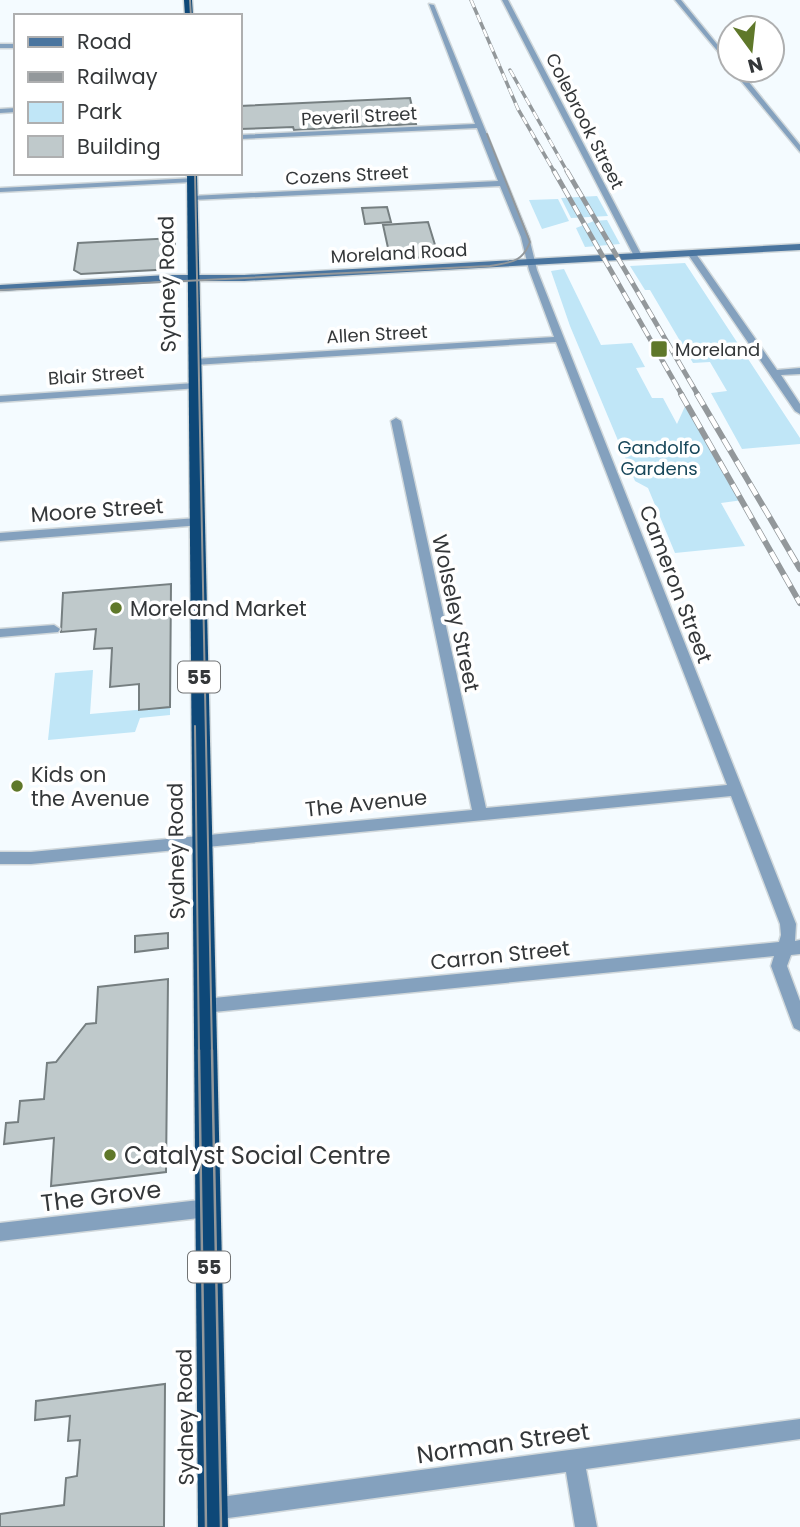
<svg xmlns="http://www.w3.org/2000/svg" width="800" height="1527" font-family="Poppins,sans-serif">
  <style>
    .green { fill: #c0e6f7 }
    .building { fill: #bfc9cb; stroke: #767f81; stroke-width: 2 }
    .lines { fill: none; stroke-linecap: round; stroke-linejoin: round }
    .minor-casing { stroke: #d1d8db; stroke-width: 3 }
    .secondary-casing { stroke: #d1d8db; stroke-width: 3 }
    .trunk-casing { stroke: #d1d8db; stroke-width: 3 }
    .minor { fill: #84a1be; fill-rule: evenodd }
    .secondary { fill: #4a759f; fill-rule: evenodd }
    .trunk { fill: #0e4878; fill-rule: evenodd }
    .tram-far1 { stroke: #93989b; stroke-width: 2 }
    .tram { stroke: #93989b; stroke-width: 2.5 }
    .rail-far2-casing { stroke: #93989b; stroke-width: 3.5 }
    .rail-far1-casing { stroke: #93989b; stroke-width: 5 }
    .rail-casing { stroke: #93989b; stroke-width: 6 }
    .rail-far2 { stroke: #fff; stroke-width: 2.5; stroke-dasharray: 8; stroke-linecap: butt }
    .rail-far1 { stroke: #fff; stroke-width: 3.5; stroke-dasharray: 10; stroke-linecap: butt }
    .rail { stroke: #fff; stroke-width: 4.5; stroke-dasharray: 13; stroke-linecap: butt }
    .poi-dot { fill: #5f782a; stroke: #fff; stroke-width: 2.5 }
    .labels { text-anchor: middle; dominant-baseline: central; stroke-width: 7; stroke-linejoin: round; paint-order: stroke }
    .far-street-label { font-size: 18px; fill: #343739; stroke: #fff }
    .far-poi-label { font-size: 18px; fill: #343739; stroke: #fff; text-anchor: start }
    .far-park-label { font-size: 18px; fill: #18475a; stroke: #fff }
    .shield { fill: #fff; stroke: #717374; stroke-width: 2 }
    .shield-label { font-size: 19px; font-weight: bold; fill: #343739 }
    .street-label { font-size: 21px; fill: #343739; stroke: #fff }
    .poi-label { font-size: 21px; fill: #343739; stroke: #fff; text-anchor: start }
    .near-poi-label { font-size: 24px; fill: #343739; stroke: #fff; text-anchor: start }
    .near-street-label { font-size: 24px; fill: #343739; stroke: #fff }
  </style>
  <rect width="100%" height="100%" fill="#f4fbff"/>
  <!-- green -->
  <g class="green">
    <polygon points="597,196 608,216 571,218 561,198"/>
    <polygon points="558,199 569,221 542,229 529,200"/>
    <polygon points="607,220 620,244 585,247 576,228 594,221"/>
    <polygon points="685,263 800,438 800,444 742,449 711,393 727,391 710,362 693,363 650,290 645,290 630,266"/>
    <polygon points="564,269 601,345 632,343 645,367 636,368 652,398 663,398 677,424 687,402 743,500 721,503 745,546 675,553 648,488 635,481 570,326 551,271"/>
    <polygon points="93,670 90,714 170,707 170,715 140,718 135,732 48,740 55,673"/>
  </g>
  <!-- building -->
  <g class="building">
    <polygon points="410,98 416,124 294,130 293,127 240,129 240,106"/>
    <polygon points="387,207 391,222 365,224 362,208"/>
    <polygon points="428,222 439,258 390,257 383,225"/>
    <polygon points="175,238 174,269 81,274 74,270 78,243"/>
    <polygon points="171,584 170,707 139,710 139,684 110,687 112,648 94,649 96,629 61,632 63,593"/>
    <polygon points="168,933 168,948 135,952 135,936"/>
    <polygon points="168,979 166,1172 51,1186 54,1138 4,1144 6,1123 18,1122 20,1101 44,1099 47,1063 56,1062 86,1024 96,1023 98,987"/>
    <polygon points="165,1384 164,1527 0,1527 0,1514 64,1505 66,1478 77,1476 80,1440 68,1441 70,1416 35,1420 36,1401"/>
  </g>
  <g class="lines">
    <!-- minor casing -->
    <g class="minor-casing">
      <g id="minor">
        <polygon points="502,0 508,0 642,256 641,258 634,256"/>
        <polygon points="675,0 681,0 730,60 730,66"/>
        <polygon points="429,4 434,5 529,237 537,270 796,924 795,941 800,940 800,954 791,955 787,966 800,1001 800,1031 794,1028 792,1023 771,966 774,956 204,1013 198,1011 196,1006 198,1001 204,999 779,942 781,935 780,924 731,796 31,864 0,864 0,852 31,852 472,810 391,421 396,418 401,421 486,808 727,785 556,342 195,365 190,362 195,359 554,337 529,270 521,237 500,186 192,200 188,198 192,196 498,181 477,128 240,139 240,135 475,124"/>
        <rect x="0" y="44" width="16" height="4"/>
        <polygon points="732,70 739,70 800,145 800,152"/>
        <polygon points="16,108 16,112 0,113 0,109"/>
        <polygon points="195,178 196,180 192,182 0,192 0,188"/>
        <polygon points="688,251 694,251 777,370 800,368 800,374 781,375 800,404 800,414 795,411 687,253"/>
        <polygon points="195,383 199,384 199,388 0,402 0,396"/>
        <polygon points="197,518 201,519 201,525 0,541 0,533"/>
        <polygon points="54,625 60,629 58,632 0,637 0,629"/>
        <polygon points="208,1199 215,1201 217,1208 215,1215 208,1217 0,1241 0,1223"/>
        <polygon points="800,1419 800,1439 586,1469 597,1527 575,1527 566,1472 213,1520 205,1517 202,1509 205,1501 213,1498"/>
      </g>
    </g>
    <!-- secondary casing -->
    <g class="secondary-casing">
      <polygon id="secondary" points="800,244 800,250 244,281 167,281 0,291 0,285 167,275 244,275"/>
    </g>
    <!-- trunk casing -->
    <g class="trunk-casing">
      <g id="trunk">
        <polygon points="184,0 192,0 193,16 185,16"/>
        <polygon points="187,173 197,173 228,1527 198,1527"/>
      </g>
    </g>
    <!-- minor -->
    <use href="#minor" class="minor"/>
    <!-- secondary -->
    <use href="#secondary" class="secondary"/>
    <!-- trunk -->
    <use href="#trunk" class="trunk"/>
    <!-- tram-far1 -->
    <g class="tram-far1">
      <polyline points="190,0 191,16"/>
      <polyline points="195,173 212,1051"/>
      <path d="M0,290l490,-24c21,-4 32,-3 40,-24l-43,-108"/>
      <polyline points="195,726 199,1051"/>
    </g>
    <!-- tram -->
    <g class="tram">
      <polyline points="199,1050 206,1527"/>
      <polyline points="212,1050 221,1527"/>
    </g>
    <!-- rail-far2 casing -->
    <g class="rail-far2-casing">
      <g id="rail-far2">
        <polyline points="471,0 518,109 555,173"/>
        <polyline points="510,70 568,173"/>
      </g>
    </g>
    <!-- rail-far1 casing -->
    <g class="rail-far1-casing">
      <g id="rail-far1">
        <polyline points="554,171 682,395"/>
        <polyline points="567,171 698,395"/>
      </g>
    </g>
    <!-- rail casing -->
    <g class="rail-casing">
      <g id="rail">
        <polyline points="681,394 800,603"/>
        <polyline points="697,394 800,569"/>
      </g>
    </g>
    <!-- rail-far2 -->
    <use href="#rail-far2" class="rail-far2"/>
    <!-- rail-far1 -->
    <use href="#rail-far1" class="rail-far1"/>
    <!-- rail -->
    <use href="#rail" class="rail"/>
  </g>
  <!-- markers -->
  <g class="poi-dot">
    <rect x="650" y="340" width="18" height="18" rx="3.5"/>
    <circle cx="116" cy="608" r="7"/>
    <circle cx="17" cy="786" r="7"/>
    <circle cx="110" cy="1155" r="7"/>
  </g>
  <g class="labels">
    <!-- far-street labels -->
    <g class="far-street-label">
      <text transform="translate(359 116) rotate(-3)">Peveril Street</text>
      <text transform="translate(585 121) rotate(63)">Colebrook Street</text>
      <text transform="translate(347 175) rotate(-3)">Cozens Street</text>
      <text transform="translate(399 253) rotate(-3)">Moreland Road</text>
      <text transform="translate(377 334) rotate(-3)">Allen Street</text>
      <text transform="translate(96 375) rotate(-4)">Blair Street</text>
    </g>
    <!-- far-poi labels -->
    <g class="far-poi-label">
      <text x="675" y="349">Moreland</text>
    </g>
    <!-- far-park labels -->
    <g class="far-park-label">
      <text x="659" y="447">Gandolfo<tspan x="659" dy="21">Gardens</tspan></text>
    </g>
    <!-- shield labels -->
    <g class="shield">
      <rect x="178" y="661.5" width="42" height="31" rx="5"/>
      <rect x="188" y="1251.5" width="42" height="31" rx="5"/>
    </g>
    <g class="shield-label">
      <text x="199" y="677">55</text>
      <text x="209" y="1267">55</text>
    </g>
    <!-- street labels -->
    <g class="street-label">
      <text transform="translate(167 284) rotate(-91)">Sydney Road</text>
      <text transform="translate(97 510) rotate(-4)">Moore Street</text>
      <text transform="translate(676 584) rotate(69)">Cameron Street</text>
      <text transform="translate(456 613) rotate(78)">Wolseley Street</text>
      <text transform="translate(366 803) rotate(-6)">The Avenue</text>
      <text transform="translate(176 851) rotate(-91)">Sydney Road</text>
      <text transform="translate(500 955) rotate(-6)">Carron Street</text>
      <text transform="translate(185 1417) rotate(-91)">Sydney Road</text>
    </g>
    <!-- poi labels -->
    <g class="poi-label">
      <text x="130" y="608">Moreland Market</text>
      <text x="31" y="774">Kids on<tspan x="31" dy="24">the Avenue</tspan></text>
    </g>
    <!-- near-poi labels -->
    <g class="near-poi-label">
      <text x="124" y="1155">Catalyst Social Centre</text>
    </g>
    <!-- near-street labels -->
    <g class="near-street-label">
      <text transform="translate(101 1196) rotate(-7)">The Grove</text>
      <text transform="translate(503 1443) rotate(-8)">Norman Street</text>
    </g>
  </g>
  <!-- legend -->
  <rect x="14" y="14" width="228" height="161" fill="#ffffff" stroke="#aeafb0" stroke-width="2"/>
  <rect x="28" y="37" width="35" height="10" fill="#4a759f" stroke="#aeafb0" stroke-width="2"/>
  <text x="77" y="49" font-size="21" fill="#343739">Road</text>
  <rect x="28" y="72" width="35" height="10" fill="#93989b" stroke="#aeafb0" stroke-width="2"/>
  <text x="77" y="84" font-size="21" fill="#343739">Railway</text>
  <rect x="28" y="102" width="35" height="21" fill="#c0e6f7" stroke="#aeafb0" stroke-width="2"/>
  <text x="77" y="119" font-size="21" fill="#343739">Park</text>
  <rect x="28" y="136" width="35" height="21" fill="#bfc9cb" stroke="#aeafb0" stroke-width="2"/>
  <text x="77" y="154" font-size="21" fill="#343739">Building</text>
  <!-- north arrow -->
  <g transform="translate(751 49) rotate(165)"><circle r="33" fill="#ffffff" stroke="#aeafb0" stroke-width="2"/>
  <path d="M0-5L12 26L0 18L-12 26Z" fill="#5f782a"/>
  <text y="-10" font-size="19" font-weight="bold" text-anchor="middle" fill="#343739">N</text>
  </g>
</svg>
